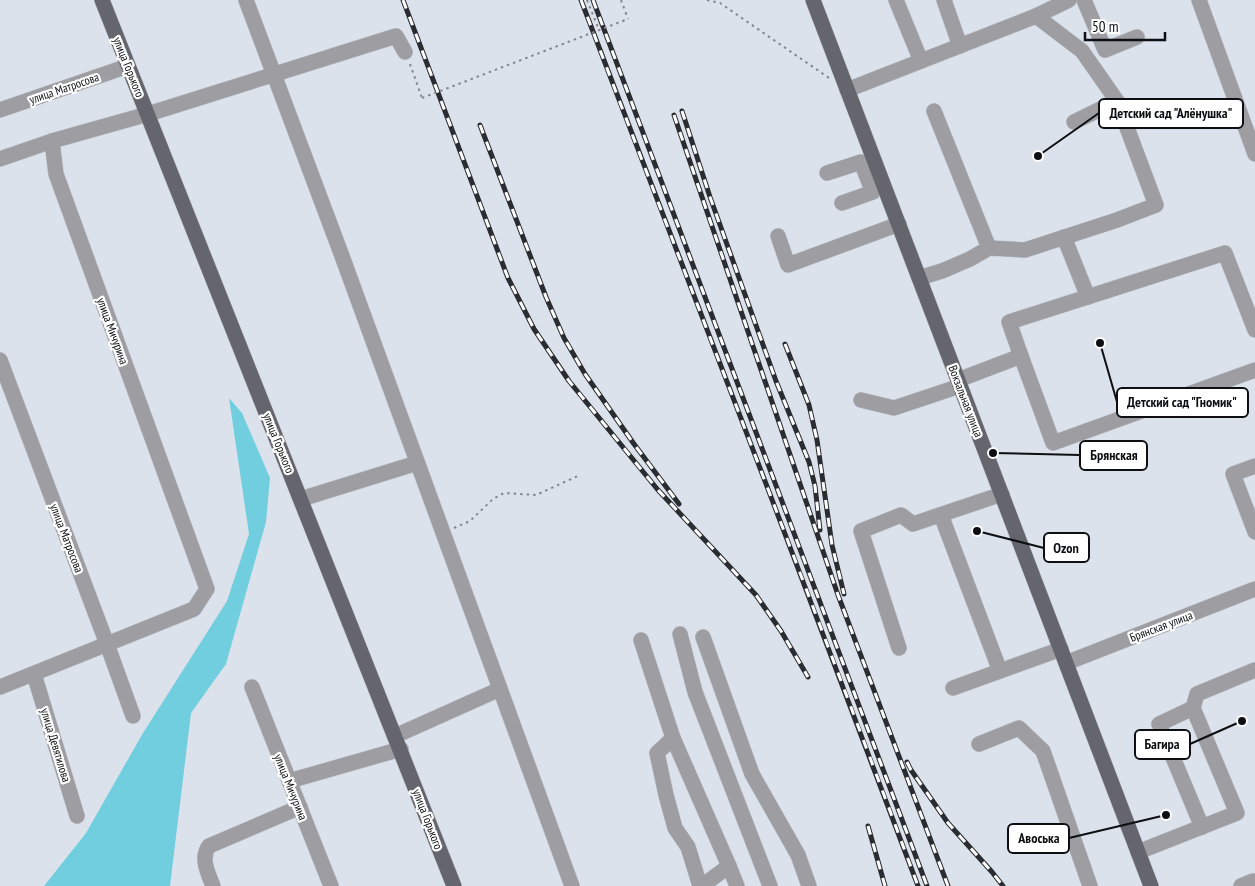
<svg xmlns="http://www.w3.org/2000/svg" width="1255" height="886" font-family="'PT Sans Narrow',sans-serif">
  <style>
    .water { fill: #70cedf }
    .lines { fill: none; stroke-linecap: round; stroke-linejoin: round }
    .minor-casing { stroke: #bbc0c9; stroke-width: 16 }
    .major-casing { stroke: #bbc0c9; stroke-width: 16 }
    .path { stroke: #82868d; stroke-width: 2; stroke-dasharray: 2.5 4; stroke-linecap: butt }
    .minor { stroke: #9d9da2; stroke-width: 15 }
    .major { stroke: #65656d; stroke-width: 15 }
    .rail-casing { stroke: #292c30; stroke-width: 5 }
    .rail { stroke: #fff; stroke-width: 3; stroke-dasharray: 9; stroke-linecap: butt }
    .path-bridge { stroke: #82868d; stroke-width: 2; stroke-dasharray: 2.5 4; stroke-linecap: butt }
    .labels { text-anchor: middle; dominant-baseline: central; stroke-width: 4.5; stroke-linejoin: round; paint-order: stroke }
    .street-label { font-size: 12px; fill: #0d0f12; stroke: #fff }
    .leader { fill: none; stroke: #0d0f12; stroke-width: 2 }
    .callout-dot { fill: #0d0f12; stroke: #fff; stroke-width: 2 }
    .callout { fill: #fff; stroke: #0d0f12; stroke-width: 2 }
    .callout-label { font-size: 14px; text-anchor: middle; font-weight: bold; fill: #0d0f12 }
  </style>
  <rect width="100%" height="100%" fill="#dce2ec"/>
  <!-- water -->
  <polygon class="water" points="229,398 242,413 270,478 266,522 226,664 191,713 170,886 44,886 86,833 143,733 227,601 249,534"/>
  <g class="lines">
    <!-- minor casing -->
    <g class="minor-casing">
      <g id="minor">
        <polyline points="246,0 342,256 572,886"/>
        <polyline points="896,0 921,61"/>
        <polyline points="944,0 960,46"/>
        <polyline points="1084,0 1105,50 1137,37"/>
        <polyline points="1199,0 1255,154"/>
        <polyline points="847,90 1036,16 1069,0"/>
        <polyline points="0,110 128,66"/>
        <polyline points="934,111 989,248"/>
        <polyline points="1074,122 1117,101"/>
        <polyline points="0,159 52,141"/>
        <polyline points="827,173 861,162 870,185 882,181"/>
        <polyline points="842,203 873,192 870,185"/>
        <polyline points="778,236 788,265 899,224"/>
        <polyline points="1064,237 1088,297"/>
        <polyline points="919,278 942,271 970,259 989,248 1025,250 1117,220 1156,205 1117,101 1082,51 1036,16"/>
        <polyline points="1021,356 1009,322 1225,253 1255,330"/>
        <polyline points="0,360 107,644 133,716"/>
        <polyline points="958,380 1021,356 1053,443 1255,370"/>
        <polyline points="861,400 894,408 960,386"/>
        <polyline points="1255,466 1233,474 1255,532"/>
        <polyline points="301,499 417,463"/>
        <polyline points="941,515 1000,671"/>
        <polyline points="680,634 695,692 770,886"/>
        <polyline points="703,637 752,774 798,855 809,886"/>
        <polyline points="641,640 673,738 657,753 666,795 675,828 688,847 700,886"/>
        <polyline points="899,648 861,531 901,515 913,524 1002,494"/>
        <polyline points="1066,663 1255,589"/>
        <polyline points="34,674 77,816"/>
        <polyline points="0,687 194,609 207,589 56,174 52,141 148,114 396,36 405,52"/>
        <polyline points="252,687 331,886"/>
        <polyline points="953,688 1061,649"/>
        <polyline points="395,736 500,689"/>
        <polyline points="673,738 729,866 702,886"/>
        <polyline points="979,744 1019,728 1043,751 1090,886"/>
        <polyline points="289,781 401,749"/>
        <polyline points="1202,827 1159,724 1193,708 1197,694 1255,670"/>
        <polyline points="1138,852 1237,813 1193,708"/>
        <polyline points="729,866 737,886"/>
        <path d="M213,886c-5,-13 -13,-28 -4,-40l91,-39"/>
        <polyline points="1241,886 1253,881"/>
      </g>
    </g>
    <!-- major casing -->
    <g class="major-casing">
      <g id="major">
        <polyline points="102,0 454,886"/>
        <polyline points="813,0 1151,886"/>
      </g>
    </g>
    <!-- path -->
    <g class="path">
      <polyline points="587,0 599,30"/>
      <polyline points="621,0 628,19"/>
      <polyline points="707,0 720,3 829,78"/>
      <polyline points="410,64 422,98"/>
      <polyline points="454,528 470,521 493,499 504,493 536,495 580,475"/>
    </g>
    <!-- minor -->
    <use href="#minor" class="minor"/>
    <!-- major -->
    <use href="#major" class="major"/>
    <!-- rail casing -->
    <g class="rail-casing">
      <g id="rail">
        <polyline points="403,0 508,278 534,329 569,381 658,490 756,595 781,631 808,677"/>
        <path d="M581,0c112,295 227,590 337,886"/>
        <polyline points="593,0 927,886"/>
        <polyline points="682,111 710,197 776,381 809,462 815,486 820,530"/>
        <polyline points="674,115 838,595 948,886"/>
        <polyline points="480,125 546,297 564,338 585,374 634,444 679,504"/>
        <polyline points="785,344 809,405 817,440 832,545 844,594"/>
        <polyline points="907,762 911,770 948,823 992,872 1003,886"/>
        <polyline points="868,826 885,886"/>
      </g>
    </g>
    <!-- rail -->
    <use href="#rail" class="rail"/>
    <!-- path-bridge -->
    <polyline class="path-bridge" points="422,98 628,19"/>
  </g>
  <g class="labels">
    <!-- street labels -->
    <g class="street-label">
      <text transform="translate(129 67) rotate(68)">улица Горького</text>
      <text transform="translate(64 88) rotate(-19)">улица Матросова</text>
      <text transform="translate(113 331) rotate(70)">улица Мичурина</text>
      <text transform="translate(966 401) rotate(69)">Вокзальная улица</text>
      <text transform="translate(279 443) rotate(68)">улица Горького</text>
      <text transform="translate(67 538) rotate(69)">улица Матросова</text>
      <text transform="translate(1161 626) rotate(-21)">Брянская улица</text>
      <text transform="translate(56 745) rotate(73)">улица Девятилова</text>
      <text transform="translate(291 787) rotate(68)">улица Мичурина</text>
      <text transform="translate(428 819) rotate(69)">улица Горького</text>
    </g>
  </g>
  <!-- callouts -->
  <path class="leader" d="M1038 156L1099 113M1100 343L1117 402M993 453L1080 455M977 531L1044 548M1242 721L1190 744M1166 815L1069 838"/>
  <g class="callout-dot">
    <circle cx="1038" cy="156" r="5"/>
    <circle cx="1100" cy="343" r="5"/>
    <circle cx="993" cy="453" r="5"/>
    <circle cx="977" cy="531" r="5"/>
    <circle cx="1242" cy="721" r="5"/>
    <circle cx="1166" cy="815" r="5"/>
  </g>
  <g class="callout">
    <rect x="1099" y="99" width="144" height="29" rx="5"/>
    <rect x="1117" y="388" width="131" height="29" rx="5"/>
    <rect x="1080" y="441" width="67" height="29" rx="5"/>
    <rect x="1044" y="533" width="45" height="29" rx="5"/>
    <rect x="1135" y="730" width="55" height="29" rx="5"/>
    <rect x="1008" y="824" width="61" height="29" rx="5"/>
  </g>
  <g class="callout-label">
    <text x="1171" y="118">Детский сад "Алёнушка"</text>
    <text x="1182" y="407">Детский сад "Гномик"</text>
    <text x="1114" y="460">Брянская</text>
    <text x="1066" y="553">Ozon</text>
    <text x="1162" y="749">Багира</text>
    <text x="1039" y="843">Авоська</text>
  </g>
  <!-- scale -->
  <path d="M1085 32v8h80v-8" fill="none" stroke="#0d0f12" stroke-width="2.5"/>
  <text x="1092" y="32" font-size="15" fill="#0d0f12" stroke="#ffffff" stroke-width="4" paint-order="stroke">50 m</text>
</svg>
